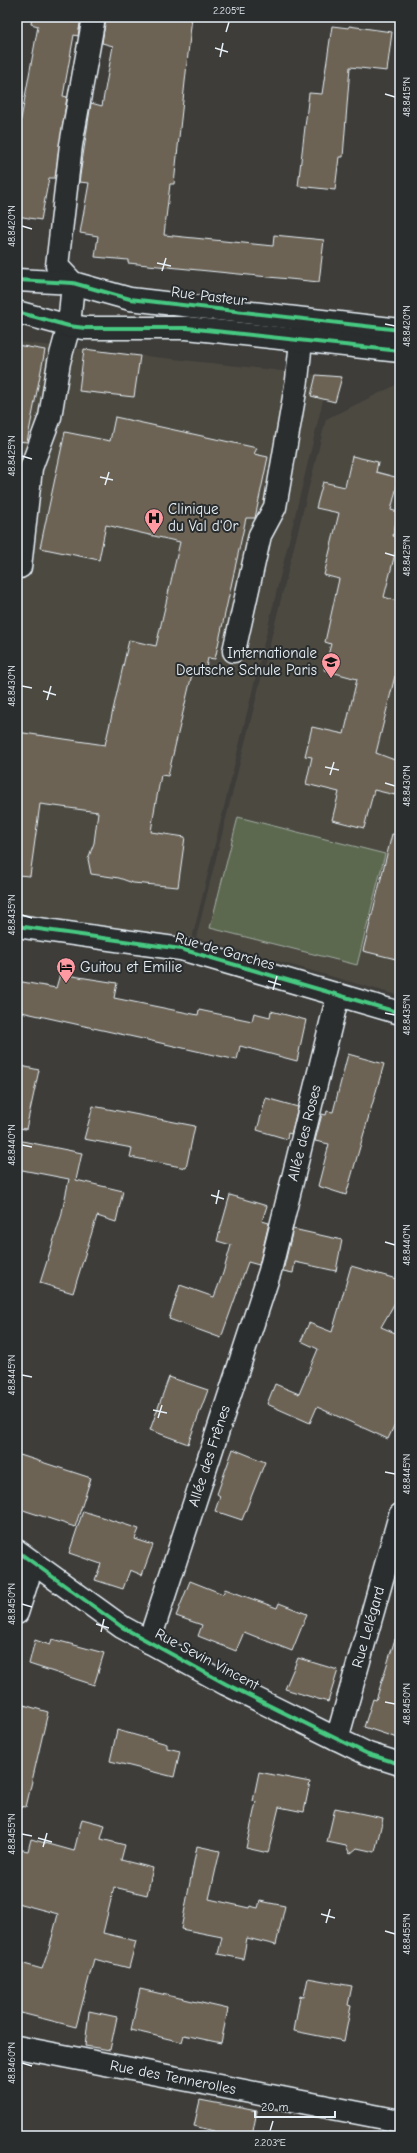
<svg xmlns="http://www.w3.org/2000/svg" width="417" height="2153" font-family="'Comic Neue',sans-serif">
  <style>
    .built { fill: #4c4841 }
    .green { fill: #5d6950; stroke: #a2ada4 }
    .building { fill: #6c6354; stroke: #e8f1f8 }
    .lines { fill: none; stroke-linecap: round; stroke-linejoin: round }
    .minor-casing { stroke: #e8f1f8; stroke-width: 25 }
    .major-casing { stroke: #e8f1f8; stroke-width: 25 }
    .minor { stroke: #2a2d2e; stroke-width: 22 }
    .major { stroke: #2a2d2e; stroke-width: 22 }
    .cycleway-casing { stroke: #2a2d2e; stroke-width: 6 }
    .cycleway { stroke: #46c982; stroke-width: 4 }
    .ticks { fill: none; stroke: #e8f1f8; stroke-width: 1.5 }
    .labels { text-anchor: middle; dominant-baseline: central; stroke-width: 4; stroke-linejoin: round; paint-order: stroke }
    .street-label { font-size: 15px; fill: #e8f1f8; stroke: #2a2d2e }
    .poi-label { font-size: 15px; fill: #e8f1f8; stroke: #2a2d2e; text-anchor: start }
    .neatline { fill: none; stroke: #e8f1f8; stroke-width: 1.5 }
    .ticks-label { font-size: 10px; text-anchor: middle; fill: #e8f1f8 }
  </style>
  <rect width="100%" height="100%" fill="#3e3d39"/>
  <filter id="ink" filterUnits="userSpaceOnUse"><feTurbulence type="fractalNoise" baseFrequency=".025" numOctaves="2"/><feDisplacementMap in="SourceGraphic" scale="8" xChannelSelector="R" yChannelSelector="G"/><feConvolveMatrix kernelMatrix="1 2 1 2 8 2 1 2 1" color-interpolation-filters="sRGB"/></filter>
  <g filter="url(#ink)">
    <!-- built -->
    <g class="built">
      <polygon points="17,342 329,376 192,939 17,914"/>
      <polygon points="398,384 400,385 400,996 196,938 326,419"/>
    </g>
    <!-- green -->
    <polygon class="green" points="238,817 385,854 357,965 210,928"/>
    <!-- building -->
    <g class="building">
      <polygon points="32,17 81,17 78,36 74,35 63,96 67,97 55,178 49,178 41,220 17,216 17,141 38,26 31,24"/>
      <polygon points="106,17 192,17 174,184 170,184 164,235 273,246 274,235 324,240 319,282 128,263 128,260 95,257 98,236 80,233 89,183 79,182 91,103 102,106 113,46 102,43"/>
      <polygon points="332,26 349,28 349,26 392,32 387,71 350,67 343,157 339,157 335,190 298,186 309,93 322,94"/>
      <polygon points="17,345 45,350 27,442 17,441"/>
      <polygon points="84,349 140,356 134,397 79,391"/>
      <polygon points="316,375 342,377 335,402 311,396"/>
      <polygon points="115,417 257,448 254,454 268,457 255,518 246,518 215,659 208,658 205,672 193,670 168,776 161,775 154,812 151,832 185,837 178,887 133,883 119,878 91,874 88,859 94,843 98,812 40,804 30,876 17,875 17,732 105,745 129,640 156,646 180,542 106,525 99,560 40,548 65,432 110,441"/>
      <polygon points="352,456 378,462 376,472 399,478 391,510 398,512 393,536 399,538 384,597 400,602 400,678 395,676 376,753 400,762 400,777 395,795 374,790 364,828 332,820 339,792 306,784 312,757 305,756 312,727 344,734 357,679 324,670 331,644 325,642 339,579 324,575 339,513 316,508 323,482 345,487"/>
      <polygon points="392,834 400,835 400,960 363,951"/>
      <polygon points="60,974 117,983 114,998 198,1015 199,1010 252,1021 254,1013 270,1017 271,1011 306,1020 297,1061 240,1046 237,1060 17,1011 17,981 56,988"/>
      <polygon points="348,1054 384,1064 346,1195 318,1186 329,1144 315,1141 322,1114 326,1115 327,1111 333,1112"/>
      <polygon points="17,1065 39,1070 26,1129 17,1128"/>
      <polygon points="266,1098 298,1107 291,1134 288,1133 287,1139 257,1130"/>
      <polygon points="93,1106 195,1126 186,1168 130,1157 132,1148 84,1139"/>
      <polygon points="17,1140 82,1153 76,1180 123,1191 116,1222 97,1216 73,1293 40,1283 61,1217 69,1179 17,1169"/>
      <polygon points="230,1195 267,1206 262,1221 269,1223 259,1265 248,1262 221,1338 169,1319 180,1285 214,1297 223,1273 231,1245 217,1241"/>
      <polygon points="293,1229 342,1240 336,1271 295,1262 293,1273 283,1271"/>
      <polygon points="351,1266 400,1280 400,1294 381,1327 400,1335 400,1413 388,1439 317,1407 310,1423 267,1404 275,1384 299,1394 318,1349 301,1341 309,1323 332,1332"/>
      <polygon points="169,1377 208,1390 188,1444 150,1430"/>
      <polygon points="233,1449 265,1462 242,1520 215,1511 220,1496 217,1494"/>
      <polygon points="17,1454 91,1478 75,1527 17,1508"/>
      <polygon points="83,1511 139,1529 135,1539 153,1545 142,1575 130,1570 123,1589 95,1580 101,1564 69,1553"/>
      <polygon points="190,1581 223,1594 225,1589 277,1608 279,1603 307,1614 292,1651 244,1632 236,1651 198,1636 202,1625 176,1616"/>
      <polygon points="52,1639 104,1653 94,1685 29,1664 35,1640 50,1645"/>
      <polygon points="395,1639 400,1640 400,1739 364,1727 373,1699 376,1700"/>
      <polygon points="298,1658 338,1670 328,1702 285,1689"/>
      <polygon points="17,1703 48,1712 26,1807 17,1806"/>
      <polygon points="117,1730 167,1744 167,1748 180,1751 174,1777 110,1761"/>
      <polygon points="259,1772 310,1782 304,1812 279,1807 268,1853 246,1848 256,1802 253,1801"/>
      <polygon points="335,1808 383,1818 375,1852 357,1848 350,1854 346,1846 327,1842"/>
      <polygon points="82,1819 105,1825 101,1839 125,1845 121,1860 153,1868 147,1895 114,1887 103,1933 136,1941 129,1968 94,1959 76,2027 17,2012 17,1962 42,1969 49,1949 58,1914 17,1903 17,1849 28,1851 31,1839 74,1851"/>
      <polygon points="197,1846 220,1851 209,1899 249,1908 250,1906 258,1908 260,1901 285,1906 276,1945 247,1938 243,1959 218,1954 222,1937 181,1929"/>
      <polygon points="308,1978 352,1986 348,2005 351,2006 344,2041 294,2031 300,1996 304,1997"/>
      <polygon points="140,1989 228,2009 221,2043 184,2035 182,2042 131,2030"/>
      <polygon points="89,2011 117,2017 110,2050 85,2046"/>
      <polygon points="200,2100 257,2111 252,2136 213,2136 214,2131 194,2126"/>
    </g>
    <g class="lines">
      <!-- minor casing -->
      <g class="minor-casing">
        <g id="minor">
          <polyline points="73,283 57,266 71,145 94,17"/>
          <polyline points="20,567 31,468 50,417 59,362 69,326"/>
          <polyline points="234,651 260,535 275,507 297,380 303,322"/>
          <polyline points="17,926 181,949 400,1013"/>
          <polyline points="17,1551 122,1627 226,1684 337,1739 368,1754 400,1764"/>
          <polyline points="17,1613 33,1563"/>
          <polyline points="149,1642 270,1271 338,995"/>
          <polyline points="337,1739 400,1515"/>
          <polyline points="17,2047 400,2121"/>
        </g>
      </g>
      <!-- major casing -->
      <g class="major-casing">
        <g id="major">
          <polyline points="17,280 73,283 130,299 400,330"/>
          <polyline points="17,312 69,326 85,328 187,328 400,351"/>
          <polyline points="69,326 73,283"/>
        </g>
      </g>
      <!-- minor -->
      <use href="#minor" class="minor"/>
      <!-- major -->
      <use href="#major" class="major"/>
      <!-- cycleway casing -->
      <g class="cycleway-casing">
        <g id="cycleway">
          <polyline points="17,280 73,283 130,299 400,330"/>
          <polyline points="17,312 69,326 85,328 187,328 400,351"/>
          <polyline points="17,926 181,949 400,1013"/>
          <polyline points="17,1551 122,1627 226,1684 337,1739 368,1754 400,1764"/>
        </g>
      </g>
      <!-- cycleway -->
      <use href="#cycleway" class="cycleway"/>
    </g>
  </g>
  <!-- ticks -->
  <path class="ticks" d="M226,32l3,-10M215,48l13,4M220,57l3,-14M385,94l10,3M22,226l10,3M157,263l14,3M162,271l4,-13M385,324l10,2M22,456l10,3M100,477l13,3M105,485l4,-13M385,553l10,3M22,686l10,2M43,691l13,4M47,700l4,-14M325,767l14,3M330,775l4,-13M385,783l10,3M22,915l10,3M268,981l13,4M273,990l4,-14M385,1013l10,2M22,1145l10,2M211,1195l13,4M216,1204l3,-14M385,1242l10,3M22,1375l10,2M153,1410l14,3M158,1418l4,-13M385,1472l10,2M22,1604l10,3M96,1624l13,4M101,1632l3,-13M385,1702l10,2M22,1834l10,2M38,1838l14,4M43,1847l4,-14M321,1914l14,4M326,1923l4,-14M385,1931l10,3M22,2063l10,3M270,2131l3,-10"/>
  <!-- icons -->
  <defs>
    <g id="hospital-pin" transform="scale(1)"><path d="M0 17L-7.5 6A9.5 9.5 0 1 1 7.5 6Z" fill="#ff9aa2" stroke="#2a2d2e"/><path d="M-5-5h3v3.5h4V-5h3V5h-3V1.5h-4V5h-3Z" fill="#111"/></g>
    <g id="school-pin" transform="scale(1)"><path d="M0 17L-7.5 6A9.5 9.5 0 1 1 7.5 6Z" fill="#ff9aa2" stroke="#2a2d2e"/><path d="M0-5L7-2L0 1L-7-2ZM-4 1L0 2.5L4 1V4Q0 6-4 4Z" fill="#111"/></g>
    <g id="hotel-pin" transform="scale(1)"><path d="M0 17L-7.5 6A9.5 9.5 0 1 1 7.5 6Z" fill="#ff9aa2" stroke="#2a2d2e"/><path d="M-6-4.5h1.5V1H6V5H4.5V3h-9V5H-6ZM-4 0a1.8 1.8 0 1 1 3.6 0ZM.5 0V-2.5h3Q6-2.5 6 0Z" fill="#111"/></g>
  </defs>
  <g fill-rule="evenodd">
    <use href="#hospital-pin" x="154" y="518"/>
    <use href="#school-pin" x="331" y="662"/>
    <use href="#hotel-pin" x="66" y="967"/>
  </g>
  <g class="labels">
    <!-- street labels -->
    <g class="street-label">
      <text transform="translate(209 296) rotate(7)">Rue Pasteur</text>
      <text transform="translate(225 951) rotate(16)">Rue de Garches</text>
      <text transform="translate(304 1133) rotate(-76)">Allée des Roses</text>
      <text transform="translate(209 1456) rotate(-72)">Allée des Frênes</text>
      <text transform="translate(368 1627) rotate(-74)">Rue Lelégard</text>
      <text transform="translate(207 1659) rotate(28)">Rue Sevin Vincent</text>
      <text transform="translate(173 2077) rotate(11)">Rue des Tennerolles</text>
    </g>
    <!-- poi labels -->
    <g class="poi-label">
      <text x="168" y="509">Clinique<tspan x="168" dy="17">du Val d'Or</tspan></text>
      <text x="317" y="653" text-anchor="end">Internationale<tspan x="317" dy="17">Deutsche Schule Paris</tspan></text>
      <text x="80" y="967">Guitou et Emilie</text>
    </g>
  </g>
  <!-- margin -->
  <rect width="417" height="2153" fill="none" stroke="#2a2d2e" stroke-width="44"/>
  <!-- scale -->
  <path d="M255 2111v6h80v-6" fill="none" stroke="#e8f1f8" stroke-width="2"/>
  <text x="261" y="2111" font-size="12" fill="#e8f1f8" stroke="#2a2d2e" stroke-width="3" paint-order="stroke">20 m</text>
  <rect x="22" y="22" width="373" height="2109" class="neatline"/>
  <g class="ticks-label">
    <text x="229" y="14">2.205°E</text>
    <text transform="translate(406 97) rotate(-90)" y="4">48.8415°N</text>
    <text transform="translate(11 226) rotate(-90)" y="4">48.8420°N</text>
    <text transform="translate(406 326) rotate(-90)" y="4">48.8420°N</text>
    <text transform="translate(11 456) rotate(-90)" y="4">48.8425°N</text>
    <text transform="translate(406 556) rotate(-90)" y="4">48.8425°N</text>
    <text transform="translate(11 686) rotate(-90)" y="4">48.8430°N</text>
    <text transform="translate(406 786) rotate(-90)" y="4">48.8430°N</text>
    <text transform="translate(11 915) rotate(-90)" y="4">48.8435°N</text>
    <text transform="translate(406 1015) rotate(-90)" y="4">48.8435°N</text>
    <text transform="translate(11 1145) rotate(-90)" y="4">48.8440°N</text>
    <text transform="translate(406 1245) rotate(-90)" y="4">48.8440°N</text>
    <text transform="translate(11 1375) rotate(-90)" y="4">48.8445°N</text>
    <text transform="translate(406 1474) rotate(-90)" y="4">48.8445°N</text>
    <text transform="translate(11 1604) rotate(-90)" y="4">48.8450°N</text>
    <text transform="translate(406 1704) rotate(-90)" y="4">48.8450°N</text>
    <text transform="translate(11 1834) rotate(-90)" y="4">48.8455°N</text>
    <text transform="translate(406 1934) rotate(-90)" y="4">48.8455°N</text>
    <text transform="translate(11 2063) rotate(-90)" y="4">48.8460°N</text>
    <text x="270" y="2146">2.203°E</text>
  </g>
</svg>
